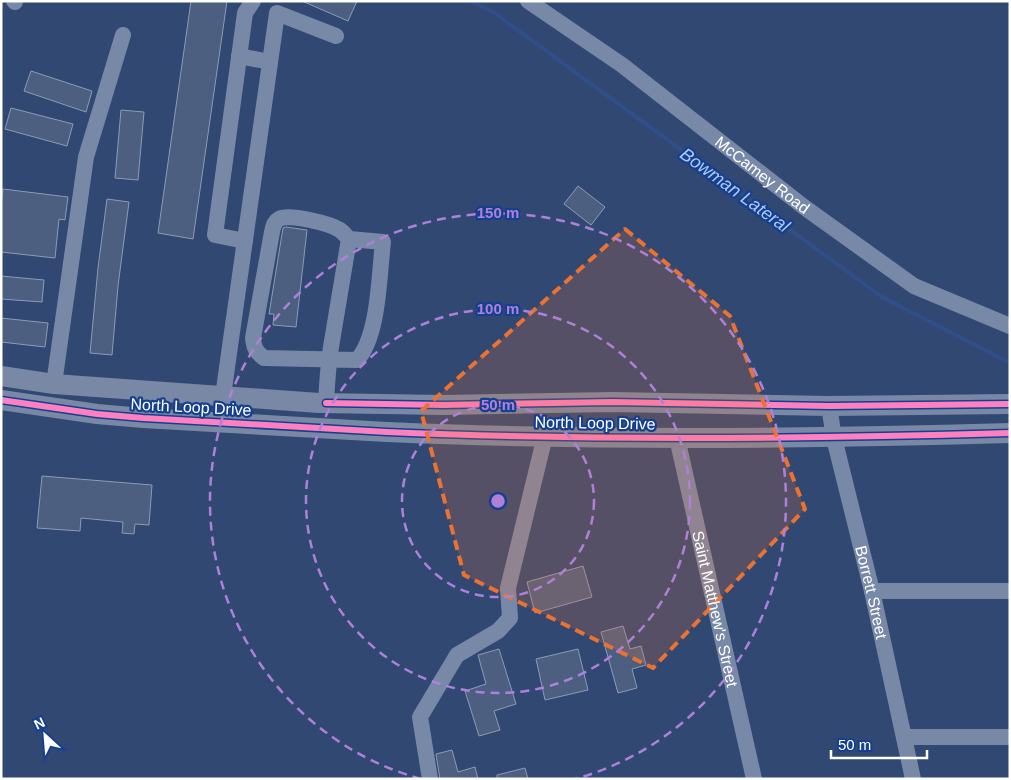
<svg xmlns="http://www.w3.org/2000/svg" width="1011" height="780" font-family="Arial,sans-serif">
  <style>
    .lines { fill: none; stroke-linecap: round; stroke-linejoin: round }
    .stream { stroke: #304e89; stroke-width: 4 }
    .building { fill: #4c5f81; stroke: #8d9bb5 }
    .minor { stroke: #7889a7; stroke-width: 16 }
    .major { stroke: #7888a5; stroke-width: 20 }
    .cycleway-casing { stroke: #15408f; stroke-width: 9 }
    .cycleway { stroke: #ff80c0; stroke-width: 6 }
    .marked { fill: #eb7230; fill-opacity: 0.2; stroke: #eb7230; stroke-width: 4; stroke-dasharray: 10 6; stroke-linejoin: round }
    .ring { fill: none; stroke: #b080d9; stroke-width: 2.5; stroke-dasharray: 9 6 }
    .labels { text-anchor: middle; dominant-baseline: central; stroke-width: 4.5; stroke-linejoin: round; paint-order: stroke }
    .street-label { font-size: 16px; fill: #fff; stroke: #15408f }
    .water-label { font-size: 18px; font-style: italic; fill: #acc8f8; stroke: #15408f }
    .centre { fill: #b080d9; stroke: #15408f; stroke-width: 2.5 }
    .ring-label { font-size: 15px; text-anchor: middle; font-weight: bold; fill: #b080d9; stroke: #15408f; stroke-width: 4.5; stroke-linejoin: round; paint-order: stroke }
  </style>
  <rect width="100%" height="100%" fill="#314873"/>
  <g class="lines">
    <!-- stream -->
    <polyline class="stream" points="470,1 493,12 882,297 1010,363"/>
  </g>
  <!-- building -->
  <g class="building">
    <polygon points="191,1 227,1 193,239 158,233"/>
    <polygon points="302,1 357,1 348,21"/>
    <polygon points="31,71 92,91 86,112 24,91"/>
    <polygon points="11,108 73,124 67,146 5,129"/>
    <polygon points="121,110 144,112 138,180 115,178"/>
    <polygon points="578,186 605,207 591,225 564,204"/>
    <polygon points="3,189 68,197 65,220 59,219 55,258 1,252 1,204"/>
    <polygon points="107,199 129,202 118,286 112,355 90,353 98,268"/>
    <polygon points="286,227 307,230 296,327 273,325 274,314 269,314 282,234 283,228"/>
    <polygon points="1,276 44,280 42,302 1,299"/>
    <polygon points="1,318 48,323 45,347 1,342"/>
    <polygon points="42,476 152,485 149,525 135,524 134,534 122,533 123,522 81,518 80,531 37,528"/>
    <polygon points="583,566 592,597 535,613 527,582"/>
    <polygon points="623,626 630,649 641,646 646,665 632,669 637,688 618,693 601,632"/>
    <polygon points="499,649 516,704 494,711 500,730 479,736 465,691 486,684 478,655"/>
    <polygon points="578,649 588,690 545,700 536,659"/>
    <polygon points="452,750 458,772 475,767 478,779 440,779 436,754"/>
    <polygon points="525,768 528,779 497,779 497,775"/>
  </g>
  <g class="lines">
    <!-- minor -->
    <g class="minor">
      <polyline points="14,1 15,2"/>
      <path id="s1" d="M528,1l94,64 182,142 110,79 96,40"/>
      <polyline points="239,56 270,62"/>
      <polyline points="245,241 215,235 245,13 253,1"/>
      <polyline points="54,384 86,157 123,35"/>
      <polyline points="223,396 277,13 336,36"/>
      <path d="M326,403c1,-19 2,-37 5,-56l18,-108c-3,-3 -5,-6 -9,-9 -9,-6 -51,-17 -61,-11 -5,3 -6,8 -7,13l-19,106c1,10 3,14 11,20l93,2c22,-24 22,-85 26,-118l-34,-3"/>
      <path id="s2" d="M829,406l5,32 38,153 41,188"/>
      <path id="s3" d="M677,438l77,341"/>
      <polyline points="872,591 1010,591"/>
      <polyline points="904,737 1010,737"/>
      <polyline points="430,779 420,717 457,655 498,631 510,618 508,588 545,436"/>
    </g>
    <!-- major -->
    <g class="major">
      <polyline points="1,376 54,384 319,403 444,405 612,402 829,406 1010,404"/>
      <path d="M1,400l96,14 46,4c82,5 163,10 244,14 207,9 415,7 623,1"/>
    </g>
    <!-- cycleway casing -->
    <g class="cycleway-casing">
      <g id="cycleway">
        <path d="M1,400l96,14 46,4c82,5 163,10 244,14 207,9 415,7 623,1"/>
        <polyline points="326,403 444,405 612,402 829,406 1010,404"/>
      </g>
    </g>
    <!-- cycleway -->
    <use href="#cycleway" class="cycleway"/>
  </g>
  <!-- marked area -->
  <path class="marked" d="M625,229l105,87 75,193 -152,159 -189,-93 -43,-164z"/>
  <!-- distance rings -->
  <g class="ring">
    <circle cx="498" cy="501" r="96"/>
    <circle cx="498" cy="501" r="192"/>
    <path d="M421 779A288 288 0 1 1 575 779"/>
  </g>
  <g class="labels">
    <!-- street labels -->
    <g class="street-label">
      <text stroke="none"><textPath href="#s1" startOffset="292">McCamey Road</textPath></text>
      <text transform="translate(191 407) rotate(3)">North Loop Drive</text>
      <text transform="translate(595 423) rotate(1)">North Loop Drive</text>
      <text stroke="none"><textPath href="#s2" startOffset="191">Borrett Street</textPath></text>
      <text stroke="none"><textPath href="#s3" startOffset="175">Saint Matthew's Street</textPath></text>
    </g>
    <!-- water labels -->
    <g class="water-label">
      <text transform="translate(735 190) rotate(36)">Bowman Lateral</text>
    </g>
  </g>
  <circle cx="498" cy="501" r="8" class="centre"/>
  <g class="ring-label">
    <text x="498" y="218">150 m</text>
    <text x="498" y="314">100 m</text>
    <text x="498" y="410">50 m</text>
  </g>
  <!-- border -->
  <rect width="1011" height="780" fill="none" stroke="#ffffff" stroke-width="5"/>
  <!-- north arrow -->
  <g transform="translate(45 735) rotate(334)" stroke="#15408f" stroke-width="4" paint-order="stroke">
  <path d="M0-4L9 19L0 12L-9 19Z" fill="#ffffff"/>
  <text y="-8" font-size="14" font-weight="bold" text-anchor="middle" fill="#ffffff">N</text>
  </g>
  <!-- scale -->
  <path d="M831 750v8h96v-8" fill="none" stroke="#ffffff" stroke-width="2.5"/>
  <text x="838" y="750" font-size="15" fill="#ffffff" stroke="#15408f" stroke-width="4" paint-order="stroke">50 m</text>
</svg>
